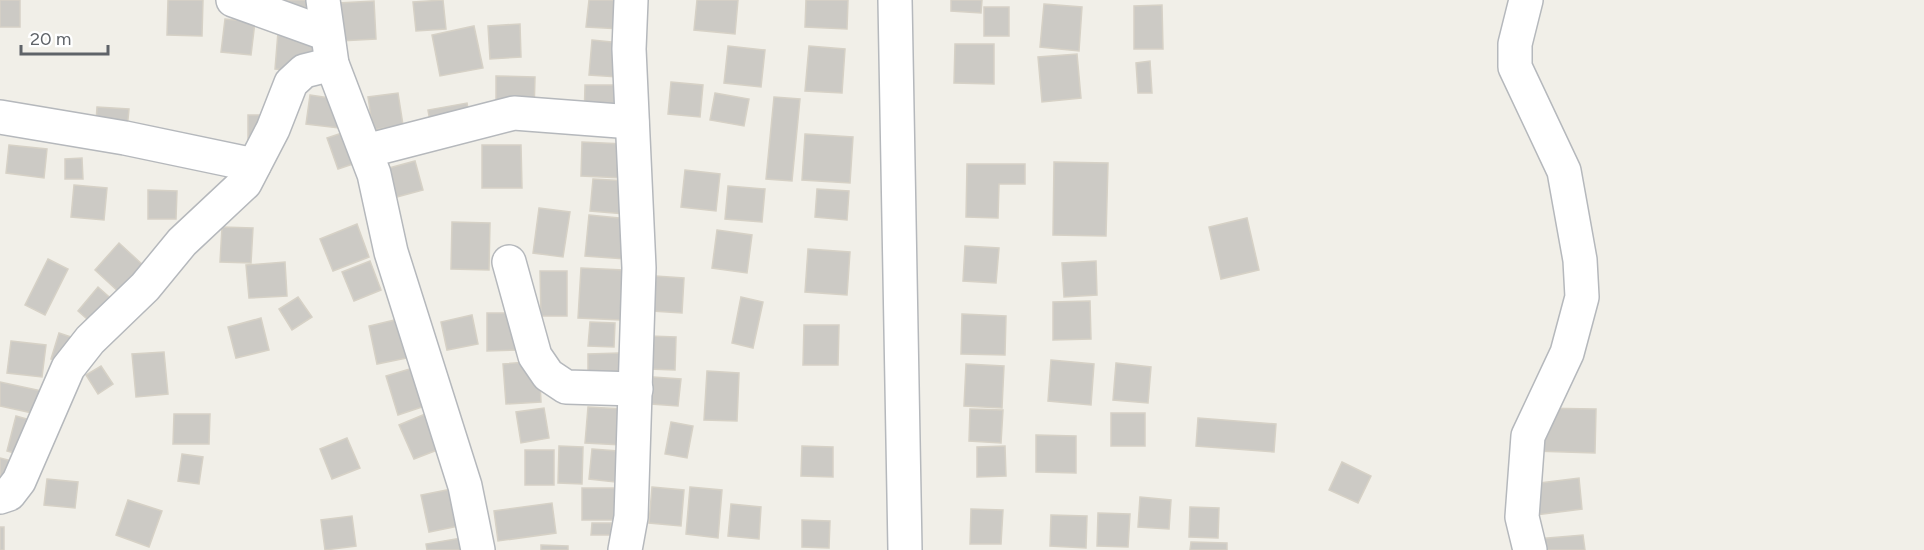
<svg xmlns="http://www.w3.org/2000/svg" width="1924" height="550" font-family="Figtree,sans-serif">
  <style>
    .building { fill: #cccac5; stroke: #d6d1c6; stroke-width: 1.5 }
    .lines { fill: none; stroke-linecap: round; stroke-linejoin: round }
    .minor-casing { stroke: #b5b8bc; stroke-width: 36 }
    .minor { stroke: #fff; stroke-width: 33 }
  </style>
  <rect width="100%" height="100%" fill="#f1efe8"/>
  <!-- building -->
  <g class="building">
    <rect x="0" y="0" width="20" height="27"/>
    <polygon points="168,0 203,0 202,36 167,35"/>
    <polygon points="285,0 319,0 319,8 285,6"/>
    <polygon points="443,0 446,29 416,31 413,2"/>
    <polygon points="589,0 624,0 621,29 586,27"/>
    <polygon points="697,0 738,0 735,34 694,30"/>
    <polygon points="806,0 848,0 847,29 805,27"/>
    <polygon points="951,0 982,0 981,13 951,11"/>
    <polygon points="374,1 376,39 340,41 338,3"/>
    <polygon points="1044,4 1082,7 1079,51 1040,47"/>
    <polygon points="1162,5 1163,49 1134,49 1134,6"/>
    <rect x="984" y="7" width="25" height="29"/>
    <polygon points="225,19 255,22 251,55 221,52"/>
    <polygon points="520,24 521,57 490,59 488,26"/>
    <polygon points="474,26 483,68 440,76 432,35"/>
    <polygon points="278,32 314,34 311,72 275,69"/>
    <polygon points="592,40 621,43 618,77 589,75"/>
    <polygon points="955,44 994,44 994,84 954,83"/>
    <polygon points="728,46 765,50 761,87 724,83"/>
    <polygon points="809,46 845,49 842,93 805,91"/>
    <polygon points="1077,54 1081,98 1042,102 1038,57"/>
    <polygon points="1150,61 1152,93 1138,93 1136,63"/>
    <polygon points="496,76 535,77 534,113 496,112"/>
    <polygon points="671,82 703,85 700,117 668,114"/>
    <polygon points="585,85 619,85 619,123 584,122"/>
    <polygon points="398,93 403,125 373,130 368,97"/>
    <polygon points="715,93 749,99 744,126 710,120"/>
    <polygon points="310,95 343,100 339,128 306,124"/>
    <polygon points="774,97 800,99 792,181 766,179"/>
    <polygon points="467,103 472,132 433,139 428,110"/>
    <polygon points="97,107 129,109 126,140 95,138"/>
    <polygon points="248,115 283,115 248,146"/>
    <polygon points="354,129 365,160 338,169 327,138"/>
    <polygon points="805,134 853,137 850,183 802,180"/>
    <polygon points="582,142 624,144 623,178 581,176"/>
    <polygon points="9,145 47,149 44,178 6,173"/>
    <polygon points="482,145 521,145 522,188 482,188"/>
    <polygon points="82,158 83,179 65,179 65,159"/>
    <polygon points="415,161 423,190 393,198 385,169"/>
    <polygon points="1054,162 1108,163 1106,236 1053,235"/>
    <polygon points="967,164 1025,164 1025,184 999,184 998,218 966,217"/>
    <polygon points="685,170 720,174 716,211 681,207"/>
    <polygon points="593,179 628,181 625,214 590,211"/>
    <polygon points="74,185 107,188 104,220 71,217"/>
    <polygon points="728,186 765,189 762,222 725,219"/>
    <polygon points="817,189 849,191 847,220 815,217"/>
    <polygon points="148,190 177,191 176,219 148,219"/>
    <polygon points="539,208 570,212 563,257 533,253"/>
    <polygon points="589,215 629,219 625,259 585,256"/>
    <polygon points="1247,218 1259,270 1221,279 1209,227"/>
    <polygon points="452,222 490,223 489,270 451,269"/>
    <polygon points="357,224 369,257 333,271 320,239"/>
    <polygon points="222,227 253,228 251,263 220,262"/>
    <polygon points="717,230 752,235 747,273 712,268"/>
    <polygon points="119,243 145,267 121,294 95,270"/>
    <polygon points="965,246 999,248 996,283 963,281"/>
    <polygon points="808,249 850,252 847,295 805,292"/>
    <polygon points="48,259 68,269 45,315 25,305"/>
    <polygon points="370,261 381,290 354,301 342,272"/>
    <polygon points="1096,261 1097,295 1064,297 1062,263"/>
    <polygon points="285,262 287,296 249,298 246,265"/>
    <polygon points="581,268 623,270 620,320 578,318"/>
    <polygon points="540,271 567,271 567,316 541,316"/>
    <polygon points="655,276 684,278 682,313 652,311"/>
    <polygon points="98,287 125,311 104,334 78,311"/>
    <polygon points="298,297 312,317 292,330 279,309"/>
    <polygon points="741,297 763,302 753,348 732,343"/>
    <polygon points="1090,301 1091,339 1053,340 1053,302"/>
    <polygon points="487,313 519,313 519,350 487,351"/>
    <polygon points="962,314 1006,316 1005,355 961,354"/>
    <polygon points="472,315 478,344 447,350 441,322"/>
    <polygon points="261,318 269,350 236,358 228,327"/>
    <polygon points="399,319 407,358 377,364 369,326"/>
    <polygon points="590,322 615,323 614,347 588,346"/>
    <polygon points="804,325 839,325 838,365 803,365"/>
    <polygon points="59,333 80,340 72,366 51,359"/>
    <polygon points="649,336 676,337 675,370 648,369"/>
    <polygon points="11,341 46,345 42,377 7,373"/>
    <polygon points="164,352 168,394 136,397 132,354"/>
    <polygon points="619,353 618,387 588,387 588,354"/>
    <polygon points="1051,360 1094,364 1091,405 1048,401"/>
    <polygon points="539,361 541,402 506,404 503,364"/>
    <polygon points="1116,363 1151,367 1148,403 1113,400"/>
    <polygon points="966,364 1004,366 1002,408 964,406"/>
    <polygon points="101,366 113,384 98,394 86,375"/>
    <polygon points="420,366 431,404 398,415 386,376"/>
    <polygon points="707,371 739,373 737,421 704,420"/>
    <polygon points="653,377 681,379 678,406 651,404"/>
    <polygon points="0,382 42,391 37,414 0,406"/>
    <polygon points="588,407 623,409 622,445 585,443"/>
    <polygon points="544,408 549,438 521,443 516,412"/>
    <polygon points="1534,408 1596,409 1595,453 1534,451"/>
    <polygon points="970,409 1003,410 1001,443 969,441"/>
    <polygon points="430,412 445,447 414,459 399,425"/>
    <rect x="1111" y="413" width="34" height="33"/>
    <polygon points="174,414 210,414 209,444 173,444"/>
    <polygon points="16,416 52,426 43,461 7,451"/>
    <polygon points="1198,418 1276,424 1274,452 1196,446"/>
    <polygon points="671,422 693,426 687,458 665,454"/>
    <polygon points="1036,435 1076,436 1076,473 1036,472"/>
    <polygon points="347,438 360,468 332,479 320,449"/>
    <polygon points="559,446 583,447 582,484 558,483"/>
    <polygon points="802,446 833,447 833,477 801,476"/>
    <polygon points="1005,446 1006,476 977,477 977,447"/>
    <polygon points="592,449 618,451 615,482 589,479"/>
    <rect x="525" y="450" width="29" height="35"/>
    <polygon points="182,454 203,457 199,484 178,481"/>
    <polygon points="0,458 12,461 0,488"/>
    <polygon points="1342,462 1371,476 1358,503 1329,490"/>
    <polygon points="1579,478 1582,509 1536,515 1532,484"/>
    <polygon points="47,479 78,482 75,508 44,505"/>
    <polygon points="652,487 684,490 681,526 649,523"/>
    <polygon points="690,487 722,490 718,538 686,534"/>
    <rect x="582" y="488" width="34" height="32"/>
    <polygon points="452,489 459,526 429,532 421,495"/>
    <polygon points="1140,497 1171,500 1169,529 1138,527"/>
    <polygon points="128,500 162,511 149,547 116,535"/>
    <polygon points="552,503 556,533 498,541 494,511"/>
    <polygon points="731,504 761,507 759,539 728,536"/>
    <polygon points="1190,507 1219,508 1218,538 1189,537"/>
    <polygon points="971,509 1003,510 1001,544 970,544"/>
    <polygon points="1098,513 1130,514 1128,547 1097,546"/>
    <polygon points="1051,515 1087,516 1086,548 1050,546"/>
    <polygon points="352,516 356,546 325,550 321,520"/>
    <polygon points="802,520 830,521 829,548 802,547"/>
    <polygon points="592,523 611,523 612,535 591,535"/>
    <rect x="0" y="527" width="4" height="23"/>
    <polygon points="1583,535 1585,550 1537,550 1536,539"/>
    <polygon points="461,538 463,550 427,550 426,544"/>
    <polygon points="1191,542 1227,543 1227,550 1190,550"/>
    <polygon points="541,545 568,546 568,550 541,550"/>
  </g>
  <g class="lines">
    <!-- minor casing -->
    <g class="minor-casing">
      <g id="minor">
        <polyline points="233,0 327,34"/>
        <polyline points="323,0 332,64 374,174 391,252 465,486 478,550"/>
        <polyline points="895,0 905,550"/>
        <polyline points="1526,0 1515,44 1515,67 1564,171 1580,260 1582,297 1567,353 1528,436 1522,517 1530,550"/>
        <polyline points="0,117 125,138 254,165"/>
        <polyline points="366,151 514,113 632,122"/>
        <polyline points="509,262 535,356 548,375 566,387 636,389"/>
        <polyline points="0,497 9,494 19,481 68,368 90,340 145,287 182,242 245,183 273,129 291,83 304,71 332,64"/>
        <polyline points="625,550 631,517 639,268 629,49 631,0"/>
      </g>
    </g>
    <!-- minor -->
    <use href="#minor" class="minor"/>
  </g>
  <!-- scale -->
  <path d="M21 45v9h87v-9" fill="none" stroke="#5f6368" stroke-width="3"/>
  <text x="30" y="45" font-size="18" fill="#5f6368" stroke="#ffffff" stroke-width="4.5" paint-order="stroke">20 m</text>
</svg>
